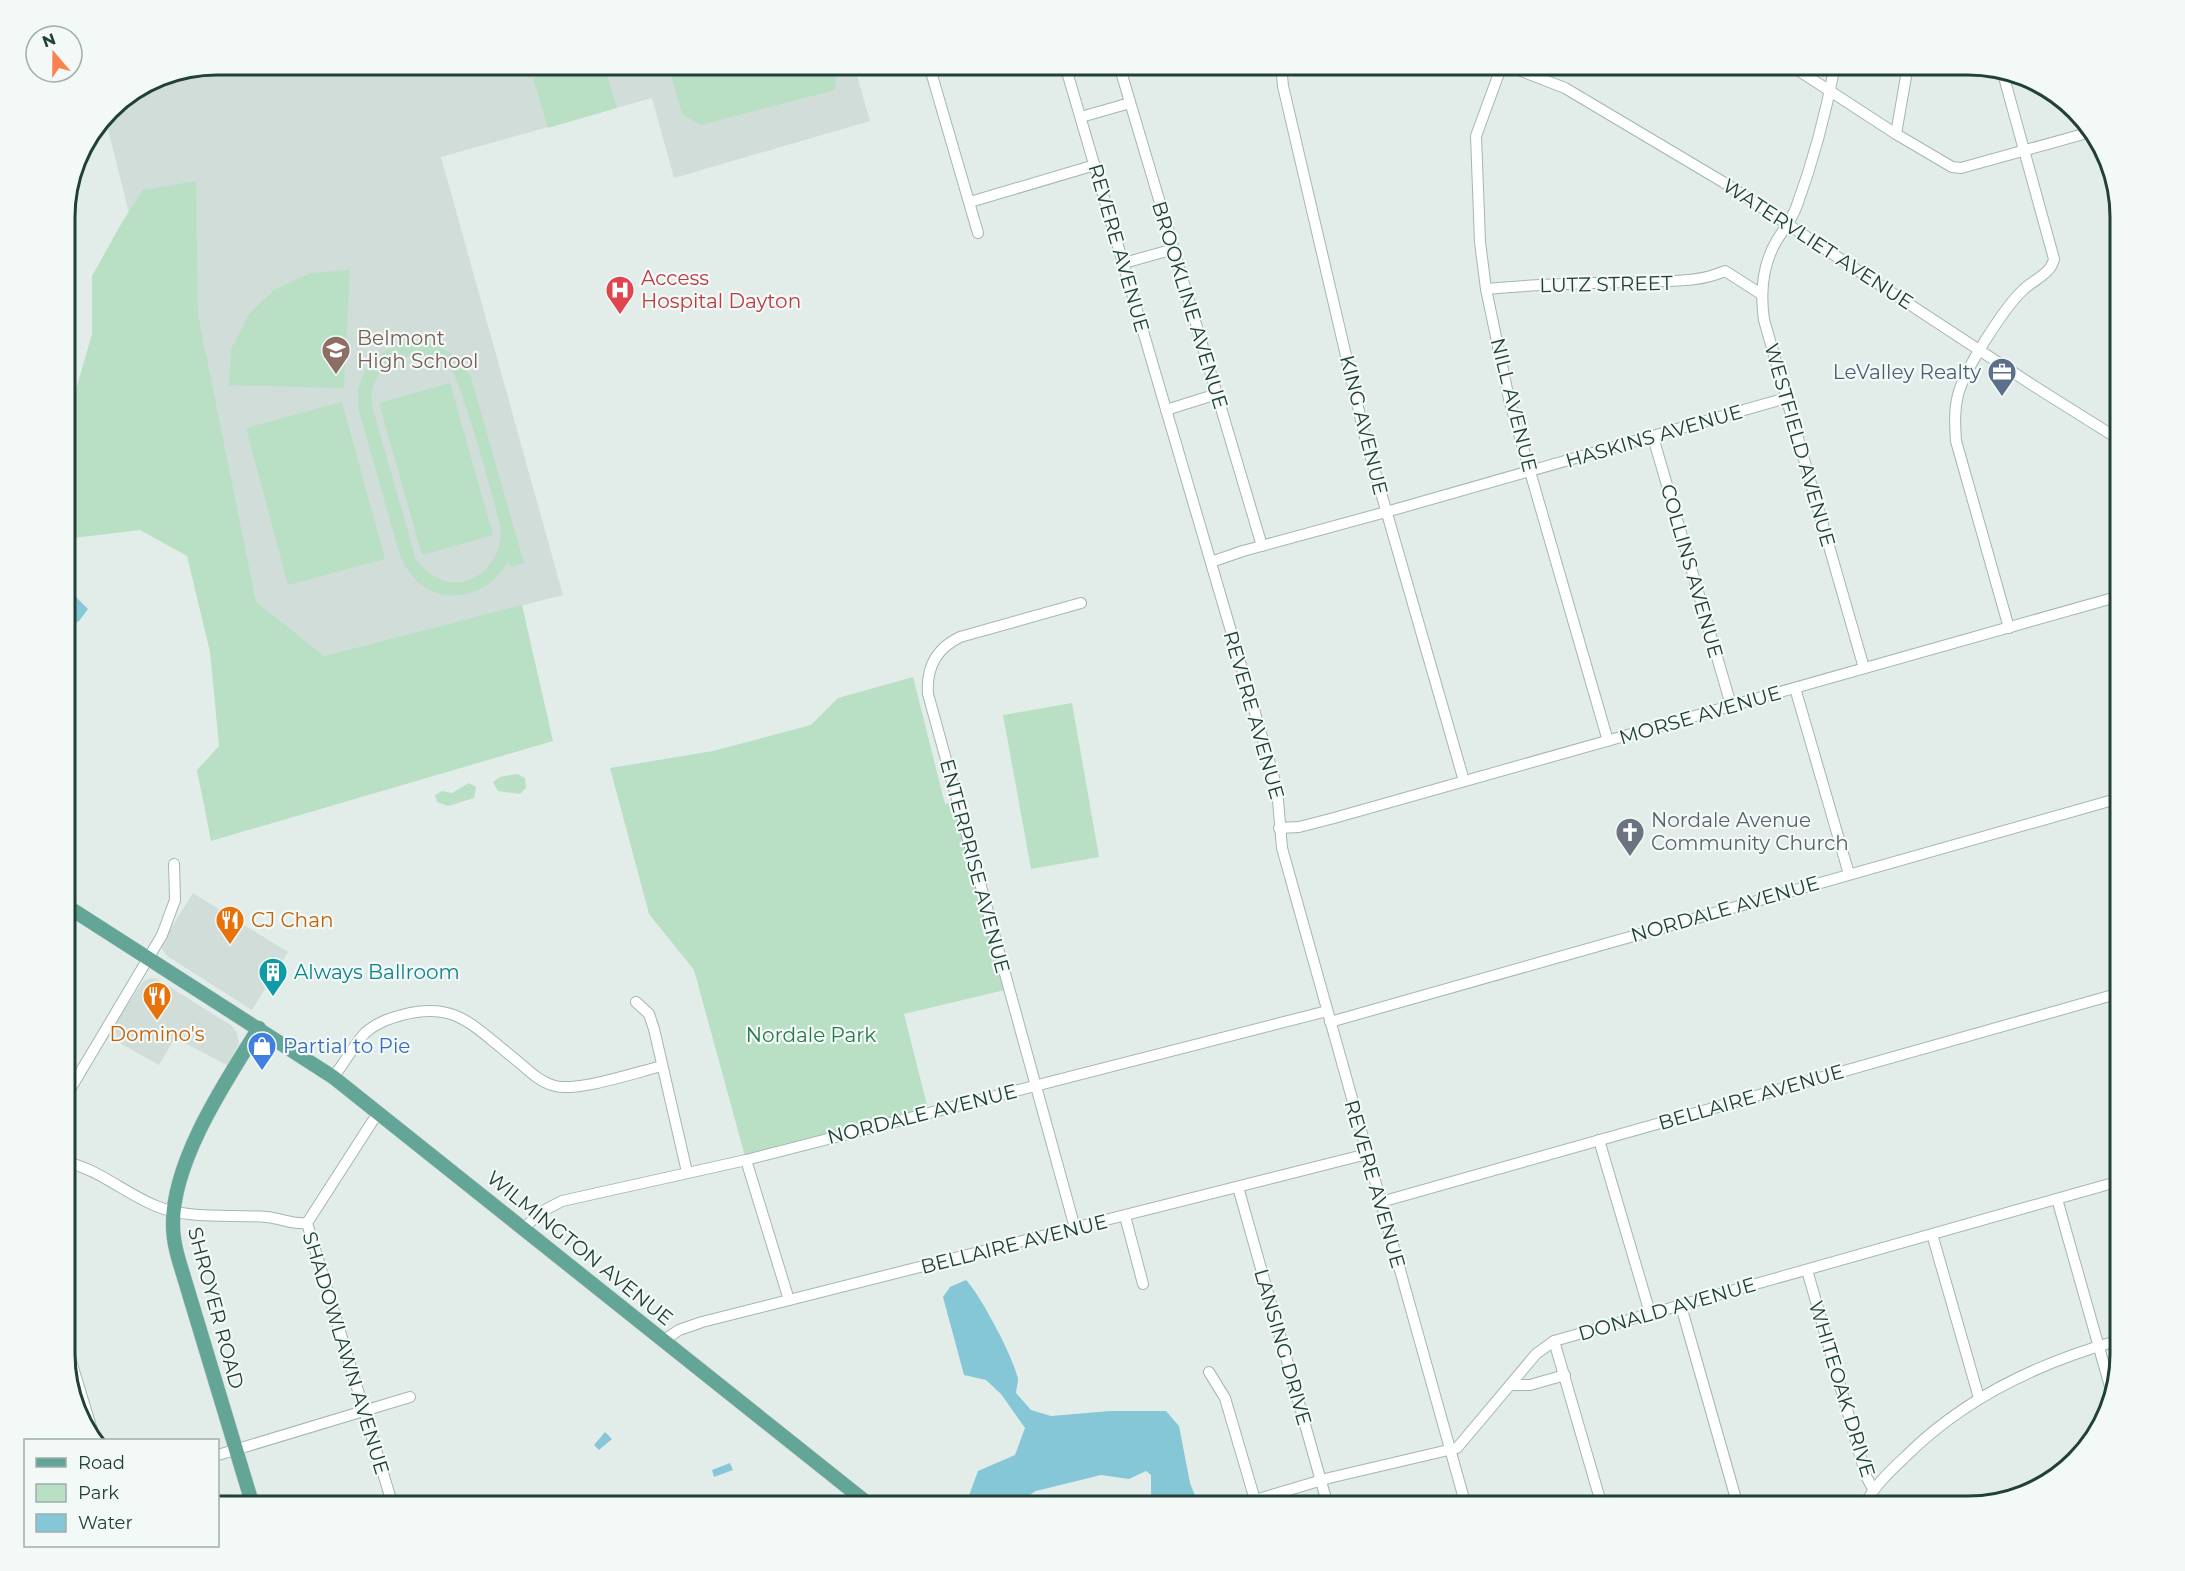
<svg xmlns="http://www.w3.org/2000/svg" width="2185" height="1571" font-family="Montserrat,sans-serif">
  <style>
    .built { fill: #d0ddd8 }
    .green { fill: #b9e0c5; fill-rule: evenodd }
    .water { fill: #86c7d7 }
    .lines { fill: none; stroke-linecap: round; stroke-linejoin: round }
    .minor-casing { stroke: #a4b6b0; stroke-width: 12 }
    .major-casing { stroke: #c1cac7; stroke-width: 15 }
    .minor { stroke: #fff; stroke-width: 10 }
    .major { stroke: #63a697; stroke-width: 14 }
    .labels { text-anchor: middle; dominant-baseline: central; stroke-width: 4.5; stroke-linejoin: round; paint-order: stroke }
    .street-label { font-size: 20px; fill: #204038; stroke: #f3f9f6 }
    .health-label { font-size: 20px; fill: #be3a42; stroke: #f3f9f6; text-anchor: start }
    .education-label { font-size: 20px; fill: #785e54; stroke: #f3f9f6; text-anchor: start }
    .service-label { font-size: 20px; fill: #4e5e75; stroke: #f3f9f6; text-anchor: end }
    .worship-label { font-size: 20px; fill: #5b616d; stroke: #f3f9f6; text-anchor: start }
    .food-label { font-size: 20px; fill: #c56008; stroke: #f3f9f6; text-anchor: start }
    .culture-label { font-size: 20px; fill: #0d838f; stroke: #f3f9f6; text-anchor: start }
    .park-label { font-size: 20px; fill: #277a4a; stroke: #f3f9f6 }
    .shop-label { font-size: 20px; fill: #366cbe; stroke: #f3f9f6; text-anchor: start }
    .rim { fill: none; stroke: #204038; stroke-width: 3 }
  </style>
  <rect width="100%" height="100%" fill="#e2ede9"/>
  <!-- built -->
  <g class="built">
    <polygon points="217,65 854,65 870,121 674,178 652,98 441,157 563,595 324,656 244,674 105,117 116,103 159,76"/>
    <polygon points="193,893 288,952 252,1010 167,956 162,949 162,942"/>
    <polygon points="151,978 157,979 232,1026 237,1033 239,1044 227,1065 175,1038 159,1065 107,1036 140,986 144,981"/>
  </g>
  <!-- green -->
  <g class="green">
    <polygon points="578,65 604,65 617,108 548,128 533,78"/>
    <polygon points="668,65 836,65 835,90 701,125 682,114"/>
    <polygon points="196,181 198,315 256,602 324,656 522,605 553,741 211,841 197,770 219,746 210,652 187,556 140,530 65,539 65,403 77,386 92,334 92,276 121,224 143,190"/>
    <polygon points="350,270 344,388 229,385 231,349 249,314 274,290 310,273"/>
    <path d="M410,342c28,0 48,10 61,35l53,186 -14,4 -2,-6c-17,35 -66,48 -94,17 -8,-9 -12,-18 -16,-29l-40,-142c-2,-37 17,-57 52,-65zM418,354c15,2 26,7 35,19 8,10 49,149 48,162 -2,28 -26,53 -56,46 -12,-3 -21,-12 -29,-21l-44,-154c-4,-31 18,-48 46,-52z"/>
    <polygon points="450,383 493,535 422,555 379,403"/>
    <polygon points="342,402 385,559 288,585 246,428"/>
    <polygon points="913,677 945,804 957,801 1009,989 904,1014 929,1113 746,1160 694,970 649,914 610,768 713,751 811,725 838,698"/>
    <polygon points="1072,703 1099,857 1031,869 1003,715"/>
    <polygon points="517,774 525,778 526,788 520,794 498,791 493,782 500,777"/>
    <polygon points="469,783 476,787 474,798 448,806 437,802 435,795 442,791 452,793"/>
  </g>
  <!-- water -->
  <g class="water">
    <polygon points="65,582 75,596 88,609 79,621 65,628"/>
    <path d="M966,1280c14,14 49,80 52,99 0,5 -2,10 -2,14l15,17 20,6 59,-5h56l13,15 11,57 9,23h-46l-2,-6v-25l-5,-4 -17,8 -28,-4 -65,16 -25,15h-55l12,-8 10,-27 37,-16 10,-27 -24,-34 -15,-14 -22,-5 -21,-78 7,-10z"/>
    <polygon points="605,1432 612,1439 599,1450 594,1445"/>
    <polygon points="730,1463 733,1470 714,1477 712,1470"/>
  </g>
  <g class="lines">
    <!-- minor casing -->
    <g class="minor-casing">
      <g id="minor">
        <polyline points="929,65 978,233"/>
        <polyline points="1065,65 1277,788 1282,848 1466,1506"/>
        <polyline points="1119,65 1262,546"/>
        <polyline points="1281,65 1283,86 1365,437 1464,781"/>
        <polyline points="1502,65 1476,136 1480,242 1486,289 1509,399 1608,741"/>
        <polyline points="1506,65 1565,88 1723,182 2034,386 2120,440"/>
        <polyline points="1790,65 1896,134 1952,167 1961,168 2091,132"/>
        <path d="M1835,65c-9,48 -22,97 -39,143 -5,12 -12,21 -19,32 -15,25 -17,52 -13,80l100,348"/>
        <path d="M2002,70l52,189c-3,15 -21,21 -31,31 -19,18 -59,80 -65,105 -4,15 -3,30 -2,46l53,187"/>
        <polyline points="1529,73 1538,65"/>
        <polyline points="1081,117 1130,103"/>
        <polyline points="1896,134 1908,65"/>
        <polyline points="970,202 1095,165"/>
        <polyline points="1124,263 1174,249"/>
        <path d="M1486,289c49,-5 99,-6 148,-7 32,-2 61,2 91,-11l36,23"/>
        <polyline points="1166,410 1217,394"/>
        <polyline points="1653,437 1731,705"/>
        <polyline points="1211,562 1243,551 1386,512 1786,398"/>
        <polyline points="1795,688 1849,874"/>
        <polyline points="1279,828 1299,827 1334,818 2120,596"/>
        <polyline points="636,1002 649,1014 654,1029 687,1172"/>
        <polyline points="1330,1022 2120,798"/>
        <path d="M333,1077c12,-14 20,-31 32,-44 11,-10 23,-14 37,-18 53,-14 70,10 108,40 14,11 28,27 45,31 23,6 82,-14 107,-20"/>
        <polyline points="65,1098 162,935 175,900 174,864"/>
        <polyline points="379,1113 372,1122 307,1223 393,1506"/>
        <polyline points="1599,1140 1650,1313"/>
        <polyline points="746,1160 789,1300"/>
        <path d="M65,1162c34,7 59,31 91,44 34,14 74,8 110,11 14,1 27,8 41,6"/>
        <polyline points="1238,1187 1328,1506"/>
        <polyline points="2057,1199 2113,1397"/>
        <polyline points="1381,1202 2120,993"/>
        <polyline points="1125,1216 1143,1284"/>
        <polyline points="524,1228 541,1212 562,1201 746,1160 1327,1011"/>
        <path d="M1075,1228l-147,-534c-2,-27 9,-46 32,-57l121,-34"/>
        <polyline points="1932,1234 1979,1398"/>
        <polyline points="1807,1270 1866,1476 1873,1489"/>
        <polyline points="1681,1306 1738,1506"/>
        <polyline points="664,1340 679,1330 702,1322 1367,1154"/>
        <polyline points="65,1341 95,1440"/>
        <polyline points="1554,1341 1602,1506"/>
        <polyline points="1209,1372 1225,1398 1255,1500 1329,1478 1457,1448 1536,1354 1554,1341 2120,1181"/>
        <polyline points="1512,1385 1530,1385 1565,1375"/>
        <polyline points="218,1455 410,1397"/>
        <path d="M1864,1506c11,-21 24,-33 41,-49 60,-60 135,-95 215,-117"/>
      </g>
    </g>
    <!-- major casing -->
    <g class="major-casing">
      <g id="major">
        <polyline points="65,905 333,1077 871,1506"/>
        <path d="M253,1506l-70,-232c-5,-16 -10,-32 -10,-49 -1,-64 53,-144 86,-197"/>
      </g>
    </g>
    <!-- minor -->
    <use href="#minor" class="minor"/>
    <!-- major -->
    <use href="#major" class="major"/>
  </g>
  <!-- icons -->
  <defs>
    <g id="hospital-pin" transform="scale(1.5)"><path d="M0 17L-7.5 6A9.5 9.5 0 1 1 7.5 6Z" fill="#e0444e" stroke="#f3f9f6"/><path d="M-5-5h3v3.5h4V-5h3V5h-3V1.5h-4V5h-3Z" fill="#fff"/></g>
    <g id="school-pin" transform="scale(1.5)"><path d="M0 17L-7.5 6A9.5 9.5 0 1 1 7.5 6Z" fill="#8d6e63" stroke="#f3f9f6"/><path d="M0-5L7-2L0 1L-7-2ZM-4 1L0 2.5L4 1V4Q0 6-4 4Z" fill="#fff"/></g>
    <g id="office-pin" transform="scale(1.5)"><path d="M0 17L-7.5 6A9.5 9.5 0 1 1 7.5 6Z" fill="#5c6f8a" stroke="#f3f9f6"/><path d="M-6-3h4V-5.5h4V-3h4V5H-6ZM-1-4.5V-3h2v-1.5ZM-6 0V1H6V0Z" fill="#fff"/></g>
    <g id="church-pin" transform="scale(1.5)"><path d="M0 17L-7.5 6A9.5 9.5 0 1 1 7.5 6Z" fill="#6b7280" stroke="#f3f9f6"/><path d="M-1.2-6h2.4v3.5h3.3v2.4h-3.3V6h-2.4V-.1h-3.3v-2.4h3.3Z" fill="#fff"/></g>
    <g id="restaurant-pin" transform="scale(1.5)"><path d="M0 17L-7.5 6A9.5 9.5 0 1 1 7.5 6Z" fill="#e8710a" stroke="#f3f9f6"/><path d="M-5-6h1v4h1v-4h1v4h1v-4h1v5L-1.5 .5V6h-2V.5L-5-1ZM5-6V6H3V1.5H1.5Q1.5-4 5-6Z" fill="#fff"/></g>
    <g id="building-pin" transform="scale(1.5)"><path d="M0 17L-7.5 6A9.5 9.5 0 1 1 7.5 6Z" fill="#0f9aa8" stroke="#f3f9f6"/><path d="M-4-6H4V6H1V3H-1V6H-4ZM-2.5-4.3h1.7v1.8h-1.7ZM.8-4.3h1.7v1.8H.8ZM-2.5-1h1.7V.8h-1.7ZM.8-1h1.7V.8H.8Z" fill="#fff"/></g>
    <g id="shop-pin" transform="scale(1.5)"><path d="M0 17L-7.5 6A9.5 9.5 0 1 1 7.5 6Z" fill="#3f7fe0" stroke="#f3f9f6"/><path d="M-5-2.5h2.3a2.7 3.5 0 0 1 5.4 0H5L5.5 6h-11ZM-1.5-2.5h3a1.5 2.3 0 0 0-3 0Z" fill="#fff"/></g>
  </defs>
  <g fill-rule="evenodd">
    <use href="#hospital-pin" x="620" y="290"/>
    <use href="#school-pin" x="336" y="350"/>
    <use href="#office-pin" x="2002" y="372"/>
    <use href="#church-pin" x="1630" y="832"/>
    <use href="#restaurant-pin" x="230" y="920"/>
    <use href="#building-pin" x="273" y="972"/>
    <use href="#restaurant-pin" x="157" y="996"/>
    <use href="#shop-pin" x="262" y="1046"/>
  </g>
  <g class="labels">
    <!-- street labels -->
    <g class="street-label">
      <text transform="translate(1818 244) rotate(33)">WATERVLIET AVENUE</text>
      <text transform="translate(1119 248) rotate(74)">REVERE AVENUE</text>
      <text transform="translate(1606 284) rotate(-1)">LUTZ STREET</text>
      <text transform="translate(1190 305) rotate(73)">BROOKLINE AVENUE</text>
      <text transform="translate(1514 405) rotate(76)">NILL AVENUE</text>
      <text transform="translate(1364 425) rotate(76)">KING AVENUE</text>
      <text transform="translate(1654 436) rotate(-16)">HASKINS AVENUE</text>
      <text transform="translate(1800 445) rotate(74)">WESTFIELD AVENUE</text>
      <text transform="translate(1692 571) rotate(74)">COLLINS AVENUE</text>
      <text transform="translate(1254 715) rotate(74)">REVERE AVENUE</text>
      <text transform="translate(1700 715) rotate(-16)">MORSE AVENUE</text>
      <text transform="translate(975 866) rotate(75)">ENTERPRISE AVENUE</text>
      <text transform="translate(1725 909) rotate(-16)">NORDALE AVENUE</text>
      <text transform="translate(1751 1097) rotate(-16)">BELLAIRE AVENUE</text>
      <text transform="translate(922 1114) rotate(-14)">NORDALE AVENUE</text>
      <text transform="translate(1375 1184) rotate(74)">REVERE AVENUE</text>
      <text transform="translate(1014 1244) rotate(-14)">BELLAIRE AVENUE</text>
      <text transform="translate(580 1248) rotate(39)">WILMINGTON AVENUE</text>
      <text transform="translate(216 1308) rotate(75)">SHROYER ROAD</text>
      <text transform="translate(1667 1309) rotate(-16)">DONALD AVENUE</text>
      <text transform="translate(1283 1347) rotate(74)">LANSING DRIVE</text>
      <text transform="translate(346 1353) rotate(73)">SHADOWLAWN AVENUE</text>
      <text transform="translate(1842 1389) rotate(73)">WHITEOAK DRIVE</text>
    </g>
    <!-- health labels -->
    <g class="health-label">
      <text x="641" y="278">Access<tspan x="641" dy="23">Hospital Dayton</tspan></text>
    </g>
    <!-- education labels -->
    <g class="education-label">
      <text x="357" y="338">Belmont<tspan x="357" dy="23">High School</tspan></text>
    </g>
    <!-- service labels -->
    <g class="service-label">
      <text x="1981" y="372">LeValley Realty</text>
    </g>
    <!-- worship labels -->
    <g class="worship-label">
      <text x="1651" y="820">Nordale Avenue<tspan x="1651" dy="23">Community Church</tspan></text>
    </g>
    <!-- food labels -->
    <g class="food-label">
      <text x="251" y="920">CJ Chan</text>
      <text x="157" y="1034" text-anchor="middle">Domino's</text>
    </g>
    <!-- culture labels -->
    <g class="culture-label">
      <text x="294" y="972">Always Ballroom</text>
    </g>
    <!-- park labels -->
    <g class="park-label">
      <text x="811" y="1035">Nordale Park</text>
    </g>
    <!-- shop labels -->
    <g class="shop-label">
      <text x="283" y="1046">Partial to Pie</text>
    </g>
  </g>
  <!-- crop -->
  <path d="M0 0H2185V1571H0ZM217 75H1968A142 142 0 0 1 2110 217V1354A142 142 0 0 1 1968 1496H217A142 142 0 0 1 75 1354V217A142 142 0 0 1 217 75Z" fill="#f3f9f6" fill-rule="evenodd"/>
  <path class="rim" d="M217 75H1968A142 142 0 0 1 2110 217V1354A142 142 0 0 1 1968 1496H217A142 142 0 0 1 75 1354V217A142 142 0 0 1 217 75Z"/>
  <!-- legend -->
  <rect x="24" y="1439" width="195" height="108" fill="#f3f9f6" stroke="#9fafaa" stroke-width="1.5"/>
  <rect x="36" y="1458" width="30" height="9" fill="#63a697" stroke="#9fafaa" stroke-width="1.5"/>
  <text x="78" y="1469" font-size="18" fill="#204038">Road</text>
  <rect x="36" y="1484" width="30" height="18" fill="#b9e0c5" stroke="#9fafaa" stroke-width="1.5"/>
  <text x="78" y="1499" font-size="18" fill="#204038">Park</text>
  <rect x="36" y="1514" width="30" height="18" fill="#86c7d7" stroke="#9fafaa" stroke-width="1.5"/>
  <text x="78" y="1529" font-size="18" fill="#204038">Water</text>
  <!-- north arrow -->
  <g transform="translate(54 54) rotate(340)"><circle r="28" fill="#f3f9f6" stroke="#9fafaa" stroke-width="1.5"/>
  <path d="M0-4.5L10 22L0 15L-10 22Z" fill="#fc8151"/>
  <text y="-9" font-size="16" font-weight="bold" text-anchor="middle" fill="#204038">N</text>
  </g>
</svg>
